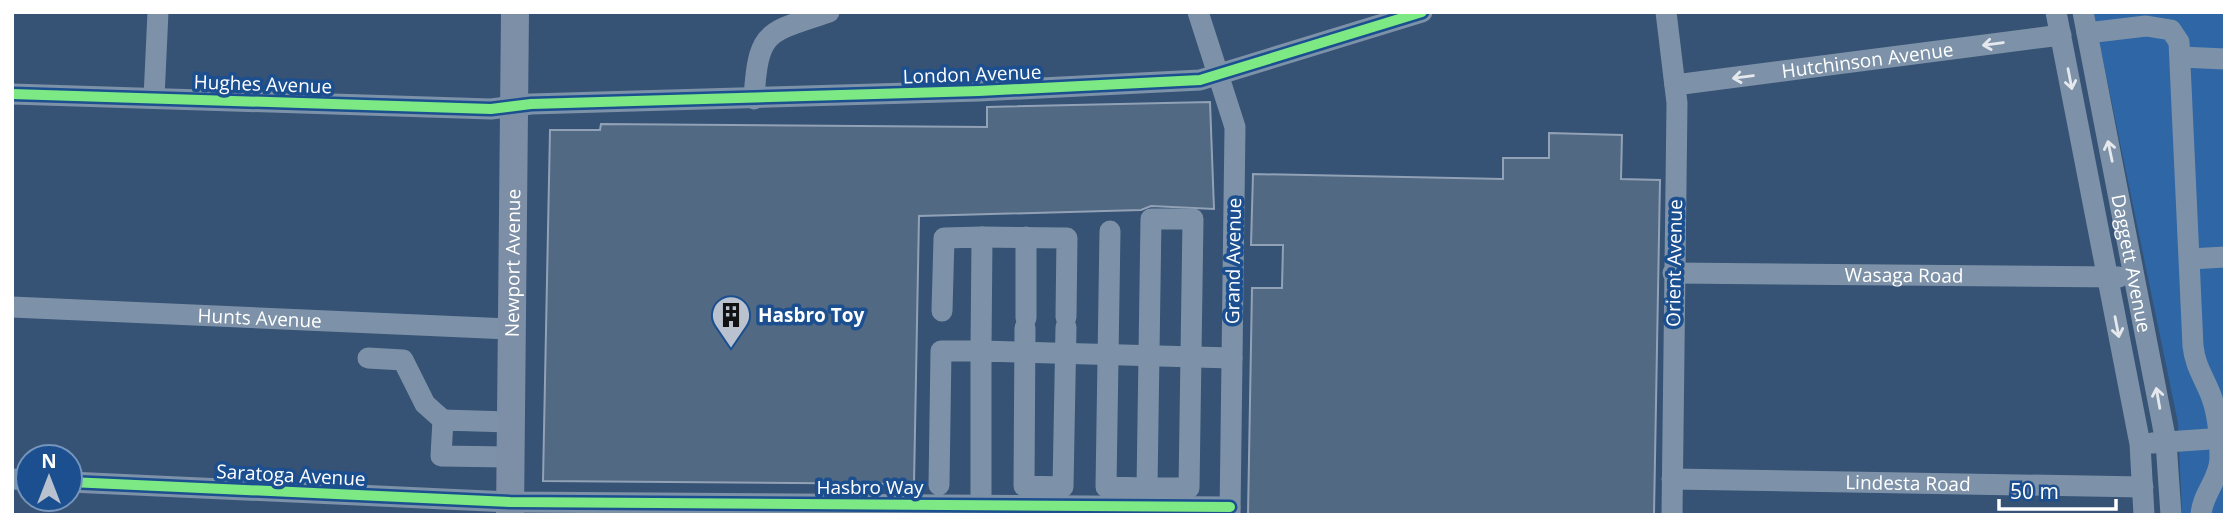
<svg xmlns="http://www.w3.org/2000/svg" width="2237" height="527" font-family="'Open Sans',sans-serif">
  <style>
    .green { fill: #2f66a5 }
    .building { fill: #526984; stroke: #92a2b6; stroke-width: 2 }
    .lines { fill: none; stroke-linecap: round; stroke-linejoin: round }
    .minor { stroke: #7d92a8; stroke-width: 21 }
    .major { stroke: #7d8ea7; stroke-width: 28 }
    .cycleway-casing { stroke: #1b4f8f; stroke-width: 15 }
    .cycleway { stroke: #7ce984; stroke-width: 10 }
    .oneway { stroke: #e5e9ee }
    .labels { text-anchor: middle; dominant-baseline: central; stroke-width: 7; stroke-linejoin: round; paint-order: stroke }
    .street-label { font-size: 19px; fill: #fff; stroke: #1b4f8f }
    .poi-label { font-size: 19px; font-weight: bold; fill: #fff; stroke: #1b4f8f; text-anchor: start }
  </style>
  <rect width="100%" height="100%" fill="#365274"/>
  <!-- green -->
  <polygon class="green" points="2093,12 2225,12 2225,515 2182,515 2178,423"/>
  <!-- building -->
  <g class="building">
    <polygon points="1210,102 1214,209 1151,206 1141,210 919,216 914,484 543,481 550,130 600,130 601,124 987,127 987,107"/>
    <polygon points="1549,133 1622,135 1621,179 1660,180 1654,515 1248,515 1252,288 1282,288 1283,245 1251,245 1253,174 1503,179 1503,158 1549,158"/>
  </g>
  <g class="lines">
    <!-- minor -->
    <g class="minor">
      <polyline points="1198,12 1235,127 1230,515"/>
      <polyline points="1666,12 1677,103 1672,515"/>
      <polyline points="2056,12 2140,444 2144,515"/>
      <path id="s1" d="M2083,12l83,430 5,73"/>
      <path d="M2087,33l59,-7 25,4 8,12 14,304c2,19 10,30 17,47 8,19 10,44 10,65 0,21 -18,36 -19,57"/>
      <polyline points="2181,57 2225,59"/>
      <path id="s2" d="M1675,85l386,-50"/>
      <polyline points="12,94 491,109 531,104 979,91 1200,80 1422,12"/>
      <polyline points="154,98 158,12"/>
      <path d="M754,99c4,-70 13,-66 75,-87"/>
      <polyline points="1110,231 1106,487 1147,488 1151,219 1193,219 1189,488 1147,488"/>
      <polyline points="982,237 1067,238 1066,317"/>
      <polyline points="2190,259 2225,257"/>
      <path id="s3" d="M1673,273l446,4"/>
      <path id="s4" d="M12,307l497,22"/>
      <polyline points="1026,318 1026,237"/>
      <polyline points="1025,328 1024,486 1063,487 1066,327"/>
      <polyline points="368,358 403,360 425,404 443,420"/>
      <polyline points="509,422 443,420 441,456 509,457"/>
      <polyline points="2152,443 2225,438"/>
      <polyline points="12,479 28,480"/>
      <path id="s5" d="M1672,479l471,8"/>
      <polyline points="70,482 510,502 1230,507"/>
      <polyline points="939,485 941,351 981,351 982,237 944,238 942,311"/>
      <polyline points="981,506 981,351 1232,358"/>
    </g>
    <!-- major -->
    <path class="major" id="s6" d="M510,515l5,-503"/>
    <!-- cycleway casing -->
    <g class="cycleway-casing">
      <g id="cycleway">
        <polyline points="12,94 491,109 531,104 979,91 1200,80 1422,12"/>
        <polyline points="70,482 510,502 1230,507"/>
      </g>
    </g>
    <!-- cycleway -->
    <use href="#cycleway" class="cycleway"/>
  </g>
  <!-- one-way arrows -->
  <defs><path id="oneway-shaft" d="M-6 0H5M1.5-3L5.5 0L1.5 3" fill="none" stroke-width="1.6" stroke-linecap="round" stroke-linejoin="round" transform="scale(1.75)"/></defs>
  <g class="oneway">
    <use href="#oneway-shaft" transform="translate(1993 44) rotate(172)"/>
    <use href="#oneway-shaft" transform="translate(1743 77) rotate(173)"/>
    <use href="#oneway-shaft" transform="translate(2070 79) rotate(79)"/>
    <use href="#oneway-shaft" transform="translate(2110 151) rotate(-102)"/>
    <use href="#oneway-shaft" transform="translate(2117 327) rotate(79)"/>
    <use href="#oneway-shaft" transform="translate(2158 398) rotate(-100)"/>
  </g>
  <!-- icons -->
  <defs>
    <g id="building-pin" transform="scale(2.0125)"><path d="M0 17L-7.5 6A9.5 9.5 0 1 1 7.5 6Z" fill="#b9c2ce" stroke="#1b4f8f"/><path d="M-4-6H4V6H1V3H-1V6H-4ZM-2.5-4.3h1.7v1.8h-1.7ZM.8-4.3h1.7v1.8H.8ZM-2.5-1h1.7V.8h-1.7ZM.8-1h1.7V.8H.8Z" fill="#111"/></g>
  </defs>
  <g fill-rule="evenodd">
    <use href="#building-pin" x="731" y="315"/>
  </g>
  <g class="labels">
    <!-- street labels -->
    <g class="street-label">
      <text stroke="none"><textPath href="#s2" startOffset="194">Hutchinson Avenue</textPath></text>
      <text transform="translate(972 74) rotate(-2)">London Avenue</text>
      <text transform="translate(263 84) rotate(2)">Hughes Avenue</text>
      <text transform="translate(1233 261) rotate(-89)">Grand Avenue</text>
      <text stroke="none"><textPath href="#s6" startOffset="252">Newport Avenue</textPath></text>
      <text transform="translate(1674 263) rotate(-89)">Orient Avenue</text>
      <text stroke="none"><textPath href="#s1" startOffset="256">Daggett Avenue</textPath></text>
      <text stroke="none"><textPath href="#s3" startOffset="231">Wasaga Road</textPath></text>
      <text stroke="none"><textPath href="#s4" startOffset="248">Hunts Avenue</textPath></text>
      <text transform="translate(291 475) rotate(3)">Saratoga Avenue</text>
      <text stroke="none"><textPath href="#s5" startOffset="236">Lindesta Road</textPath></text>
      <text x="870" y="487">Hasbro Way</text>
    </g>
    <!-- poi labels -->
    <g class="poi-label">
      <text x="758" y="315">Hasbro Toy</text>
    </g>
  </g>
  <!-- border -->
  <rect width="2237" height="527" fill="none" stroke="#ffffff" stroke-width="28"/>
  <!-- north arrow -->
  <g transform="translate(49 478)"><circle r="33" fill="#1b4f8f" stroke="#7695bc" stroke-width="2"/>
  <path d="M0-5L12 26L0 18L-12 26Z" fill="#b9c2ce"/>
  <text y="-10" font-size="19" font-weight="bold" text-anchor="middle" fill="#ffffff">N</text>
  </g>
  <!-- scale -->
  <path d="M1999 499v10h117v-10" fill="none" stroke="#ffffff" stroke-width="3.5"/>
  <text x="2010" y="499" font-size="21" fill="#ffffff" stroke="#1b4f8f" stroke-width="5" paint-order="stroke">50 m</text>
</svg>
